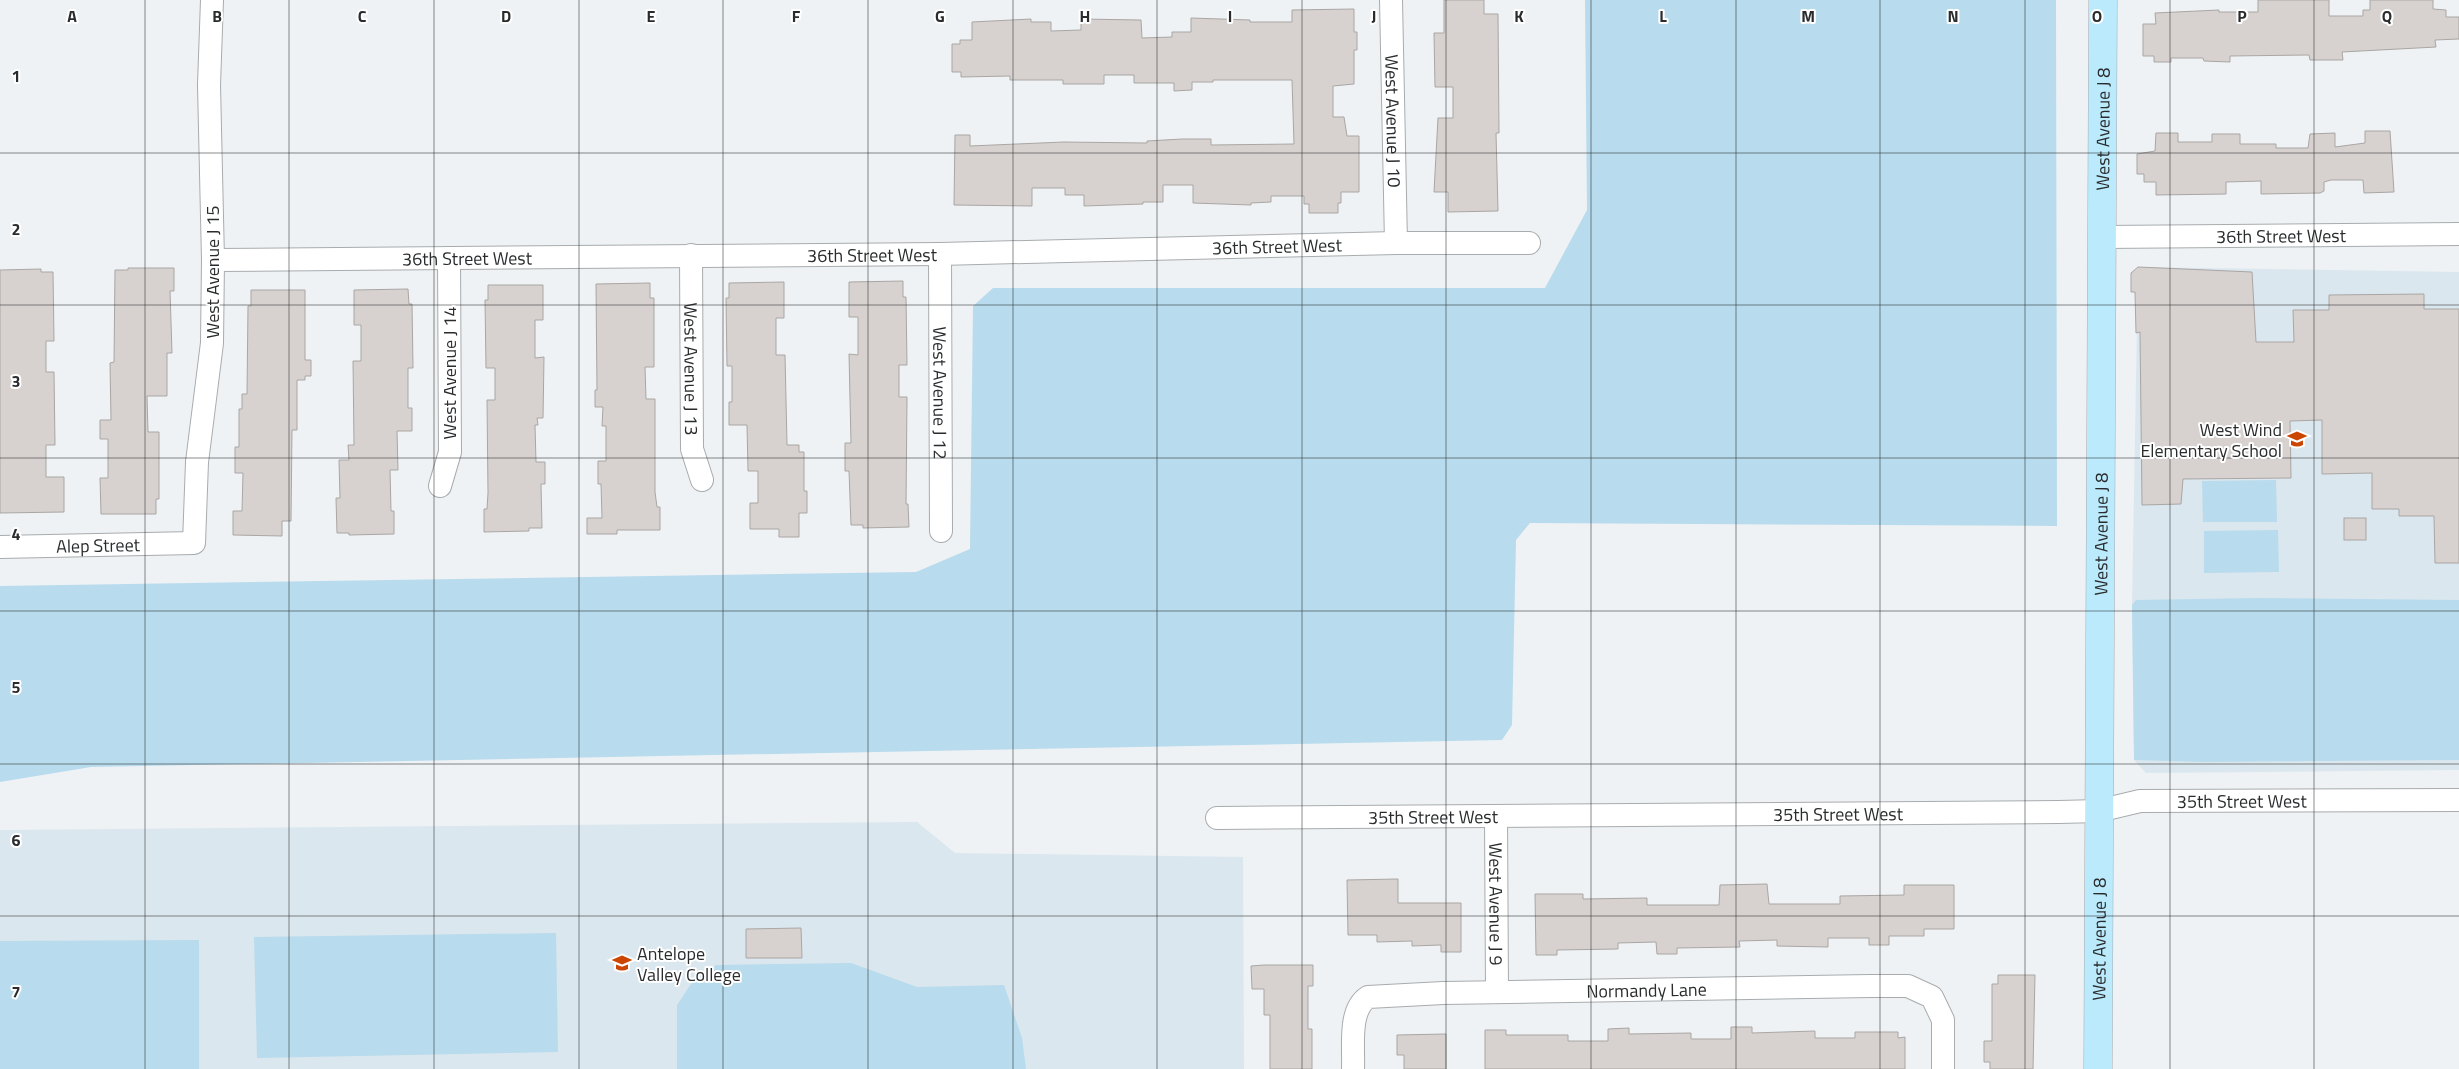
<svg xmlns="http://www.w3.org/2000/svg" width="2459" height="1069" font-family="'Titillium Web',sans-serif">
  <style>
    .built { fill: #dbe7ee }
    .green { fill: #b8dbed }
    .building { fill: #d7d2d0; stroke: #aaa6a4 }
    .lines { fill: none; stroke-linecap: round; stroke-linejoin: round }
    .street-casing { stroke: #a8acae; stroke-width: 24 }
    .secondary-casing { stroke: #a8acae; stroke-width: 29 }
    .street { stroke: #fff; stroke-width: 22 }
    .secondary { stroke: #baeafc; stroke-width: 28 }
    .grid { fill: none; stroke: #292b2c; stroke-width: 1; stroke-opacity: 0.55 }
    .labels { text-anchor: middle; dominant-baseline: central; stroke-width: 4; stroke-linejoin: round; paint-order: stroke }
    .street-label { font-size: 18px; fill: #292b2c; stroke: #fff }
    .poi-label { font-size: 18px; fill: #292b2c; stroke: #fff; text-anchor: end }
    .grid-label { font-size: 16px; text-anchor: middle; font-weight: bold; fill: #292b2c; stroke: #fff; stroke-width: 4; stroke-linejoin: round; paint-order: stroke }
  </style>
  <rect width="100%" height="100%" fill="#eef2f5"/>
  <!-- built -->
  <g class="built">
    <polygon points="2138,267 2459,272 2459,770 2146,773 2134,760 2132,605"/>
    <polygon points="917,822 955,853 1243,857 1244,1069 0,1069 0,830"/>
  </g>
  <!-- green -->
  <g class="green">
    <polygon points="1585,0 2056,0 2057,526 1530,523 1516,540 1512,725 1502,740 91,767 0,782 0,586 916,572 970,549 973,306 993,288 1545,288 1587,210"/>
    <polygon points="2276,480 2277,522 2203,522 2202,481"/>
    <polygon points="2278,530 2279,572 2204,573 2204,531"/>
    <polygon points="2257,598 2459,600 2459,760 2204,762 2134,760 2132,605 2136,600"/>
    <polygon points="556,933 558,1052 257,1058 254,937"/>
    <polygon points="199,940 199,1069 0,1069 0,941"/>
    <polygon points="851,963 917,987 1004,985 1022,1038 1026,1069 677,1069 677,1005 693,981 716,965"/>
  </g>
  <!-- building -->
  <g class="building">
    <polygon points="1444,0 1484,0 1484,14 1498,14 1499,133 1496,133 1498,211 1448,212 1448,192 1434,192 1438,118 1453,118 1453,87 1435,87 1434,33 1444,33"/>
    <polygon points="2258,0 2329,0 2329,16 2363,16 2363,10 2370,10 2370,0 2433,0 2433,9 2446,10 2446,17 2459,17 2459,39 2435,40 2436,47 2342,52 2343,60 2310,60 2309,55 2230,56 2230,62 2204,61 2203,58 2171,58 2171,62 2154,62 2154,56 2143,56 2143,24 2156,24 2155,13 2219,10 2219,12 2258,12"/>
    <polygon points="1354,9 1354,32 1357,32 1357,50 1354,50 1354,84 1333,86 1333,117 1344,117 1347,136 1359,136 1359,192 1341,192 1341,203 1338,203 1338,213 1309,213 1309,204 1304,204 1304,196 1271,196 1271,202 1251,203 1251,205 1193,203 1193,185 1163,185 1163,202 1143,202 1143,204 1084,206 1084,195 1065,195 1065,188 1032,188 1032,206 954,205 955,135 970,135 970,146 1064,142 1147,143 1147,141 1182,139 1211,139 1211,145 1294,144 1292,80 1213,80 1213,82 1192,82 1192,90 1174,91 1174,83 1134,83 1134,75 1104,75 1104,84 1063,84 1063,80 1010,80 1010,76 961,77 961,72 952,72 952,44 960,44 960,40 972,40 972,22 1031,19 1031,22 1051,22 1051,31 1081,30 1081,19 1141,20 1142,38 1172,37 1172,32 1191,32 1191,18 1250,20 1250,22 1292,22 1292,10"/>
    <polygon points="2365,131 2390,131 2394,192 2364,193 2363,180 2331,180 2324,182 2324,191 2320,193 2261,194 2261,181 2226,182 2226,194 2156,195 2156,182 2144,182 2144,174 2137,174 2137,154 2155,151 2156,133 2178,133 2178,142 2212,142 2212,134 2240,134 2240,144 2276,144 2276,148 2308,148 2310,134 2335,133 2335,147 2365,143"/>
    <polygon points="2138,267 2252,272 2256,342 2294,342 2293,310 2329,310 2329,295 2424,294 2424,309 2459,309 2459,563 2435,563 2434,516 2399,516 2399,509 2372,509 2372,473 2322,474 2322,420 2290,421 2291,478 2183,479 2181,504 2142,505 2140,332 2136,333 2135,292 2131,292 2131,273"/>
    <polygon points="128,268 174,268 174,291 170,291 172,353 167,353 167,396 147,396 148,432 159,432 159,499 156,499 156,514 101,514 100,478 108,478 108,439 100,439 100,420 111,420 110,363 114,362 115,270 128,270"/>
    <polygon points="41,269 41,272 53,272 54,341 46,341 46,372 54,372 55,445 46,445 46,477 64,477 64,512 0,513 0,270"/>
    <polygon points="903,281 903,297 906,297 907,365 899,365 899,397 907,397 906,504 908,504 909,527 863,528 863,525 851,525 849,471 845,471 845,443 851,443 849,354 858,355 858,317 849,317 849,282"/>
    <polygon points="784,282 784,318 776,318 776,355 785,355 787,445 799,445 799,452 804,452 804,491 807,491 807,513 799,513 799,537 779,537 779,529 750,529 750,503 758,503 758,471 748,471 747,425 729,425 729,402 732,402 732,366 727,366 726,298 729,298 729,283"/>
    <polygon points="650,283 650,298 654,298 654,367 645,367 646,399 655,399 655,492 657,507 660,507 660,530 617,530 617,534 587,534 587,518 602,518 601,484 598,484 598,461 606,461 606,426 602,426 603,407 595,407 595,390 597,390 596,284"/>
    <polygon points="488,285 543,285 543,320 535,320 535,358 544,357 543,418 537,418 538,425 535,425 536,462 545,462 545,484 541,484 542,528 529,528 529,531 484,532 484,509 487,509 488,493 487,400 495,400 495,368 486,368 485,300 488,300"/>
    <polygon points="408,289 409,304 412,304 413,368 408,368 408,408 412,408 412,431 397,431 398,470 390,470 391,511 394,511 394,534 349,535 349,533 337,533 336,498 340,498 339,460 349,460 348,445 354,445 353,361 361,361 361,325 354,325 354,290"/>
    <polygon points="251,290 305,290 305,360 311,360 311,376 305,376 305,380 297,380 297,430 292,430 291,521 282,521 282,536 233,535 233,511 242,511 243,473 235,473 235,447 239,447 239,409 242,409 242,394 247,394 248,306 251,306"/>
    <rect x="2344" y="518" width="22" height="22"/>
    <polygon points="1398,879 1398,903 1461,903 1461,952 1441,952 1441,945 1412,946 1412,941 1377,942 1377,935 1348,935 1347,880"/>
    <polygon points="1767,884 1769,904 1840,904 1840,896 1904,895 1904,885 1954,885 1954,929 1924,929 1924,936 1889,936 1889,945 1869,945 1869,938 1828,938 1828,947 1777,946 1777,940 1739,941 1740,947 1677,948 1677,954 1657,954 1656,942 1618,943 1618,949 1557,950 1557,955 1536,955 1535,894 1583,894 1583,899 1647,898 1647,905 1719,905 1720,885"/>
    <polygon points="801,928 802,958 746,958 746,929"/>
    <polygon points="1264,965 1313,965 1313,986 1308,986 1308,1029 1312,1029 1312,1069 1270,1069 1270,1015 1264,1015 1264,989 1252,989 1251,966"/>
    <polygon points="1998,975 2035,975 2033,1069 1990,1069 1990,1062 1984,1062 1984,1041 1992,1041 1992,984 1998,984"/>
    <polygon points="1731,1027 1752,1027 1752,1033 1815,1031 1815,1038 1855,1038 1855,1032 1898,1032 1898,1038 1905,1037 1905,1069 1485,1069 1485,1030 1506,1030 1506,1035 1568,1035 1568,1041 1608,1041 1608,1029 1629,1028 1629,1034 1691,1033 1691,1039 1731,1039"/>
    <polygon points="1446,1034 1446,1069 1404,1069 1404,1055 1397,1055 1397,1035"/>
  </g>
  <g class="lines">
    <!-- street casing -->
    <g class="street-casing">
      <g id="street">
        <path id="s1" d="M1391,0l5,243"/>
        <path id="s2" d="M2102,237l357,-3"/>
        <path id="s3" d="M940,254l1,277"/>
        <path id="s4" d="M691,255l1,194 10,31"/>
        <path id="s5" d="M213,260l727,-6 456,-11h133"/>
        <polyline points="440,486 450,452 449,258"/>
        <path id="s6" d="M0,547l194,-4 3,-81 15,-119 1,-83 -4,-175 3,-85"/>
        <path id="s7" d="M1496,816l1,176"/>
        <path id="s8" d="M1217,818l842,-6 39,-1 42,-10 319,-1"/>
        <path id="s9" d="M1353,1069c1,-22 -5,-59 15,-72l75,-4 428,-7h37l24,11 11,23v49"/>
      </g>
    </g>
    <!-- secondary casing -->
    <g class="secondary-casing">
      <g id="secondary">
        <path id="s10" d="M2098,1069l5,-1069"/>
      </g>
    </g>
    <!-- street -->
    <use href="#street" class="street"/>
    <!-- secondary -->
    <use href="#secondary" class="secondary"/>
  </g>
  <!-- grid -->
  <path class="grid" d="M145,0v1069M289,0v1069M434,0v1069M579,0v1069M723,0v1069M868,0v1069M1013,0v1069M1157,0v1069M1302,0v1069M1446,0v1069M1591,0v1069M1736,0v1069M1880,0v1069M2025,0v1069M2170,0v1069M2314,0v1069M0,153h2459M0,305h2459M0,458h2459M0,611h2459M0,764h2459M0,916h2459"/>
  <!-- icons -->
  <defs>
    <g id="school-bare" transform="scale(1.5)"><path d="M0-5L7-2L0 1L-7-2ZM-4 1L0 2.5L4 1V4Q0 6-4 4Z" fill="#cb4503" stroke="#fff" stroke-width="2.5" paint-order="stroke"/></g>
    <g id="university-bare" transform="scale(1.5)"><path d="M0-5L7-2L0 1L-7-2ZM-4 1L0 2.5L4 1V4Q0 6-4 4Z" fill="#cb4503" stroke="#fff" stroke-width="2.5" paint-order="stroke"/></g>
  </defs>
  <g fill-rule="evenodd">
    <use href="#school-bare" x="2297" y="439"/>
    <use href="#university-bare" x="622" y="963"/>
  </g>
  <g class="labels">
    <!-- street labels -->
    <g class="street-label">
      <text stroke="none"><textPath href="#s1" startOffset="121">West Avenue J 10</textPath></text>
      <text stroke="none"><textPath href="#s10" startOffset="940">West Avenue J 8</textPath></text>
      <text stroke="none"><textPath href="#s2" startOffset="179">36th Street West</textPath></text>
      <text stroke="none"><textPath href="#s5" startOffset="1064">36th Street West</textPath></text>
      <text stroke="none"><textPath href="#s5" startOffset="659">36th Street West</textPath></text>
      <text stroke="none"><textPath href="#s5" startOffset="254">36th Street West</textPath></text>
      <text transform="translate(212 272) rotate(-90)">West Avenue J 15</text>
      <text stroke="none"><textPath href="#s4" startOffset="114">West Avenue J 13</textPath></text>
      <text transform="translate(449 373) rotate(-90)">West Avenue J 14</text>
      <text stroke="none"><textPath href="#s3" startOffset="139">West Avenue J 12</textPath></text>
      <text stroke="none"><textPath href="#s10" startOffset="535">West Avenue J 8</textPath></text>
      <text stroke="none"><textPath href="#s6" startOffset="98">Alep Street</textPath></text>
      <text stroke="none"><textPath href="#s8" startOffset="1026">35th Street West</textPath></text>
      <text stroke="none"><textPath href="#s8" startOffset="621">35th Street West</textPath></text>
      <text stroke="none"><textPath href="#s8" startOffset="216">35th Street West</textPath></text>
      <text stroke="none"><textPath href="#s7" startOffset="88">West Avenue J 9</textPath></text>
      <text stroke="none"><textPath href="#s10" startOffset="130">West Avenue J 8</textPath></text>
      <text stroke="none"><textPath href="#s9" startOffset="355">Normandy Lane</textPath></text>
    </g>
    <!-- poi labels -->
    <g class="poi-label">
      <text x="2282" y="429">West Wind<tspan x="2282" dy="21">Elementary School</tspan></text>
      <text x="637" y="953" text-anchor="start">Antelope<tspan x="637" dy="21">Valley College</tspan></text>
    </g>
  </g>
  <g class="grid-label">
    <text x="72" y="22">A</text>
    <text x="217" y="22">B</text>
    <text x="362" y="22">C</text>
    <text x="506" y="22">D</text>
    <text x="651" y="22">E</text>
    <text x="796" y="22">F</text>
    <text x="940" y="22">G</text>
    <text x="1085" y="22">H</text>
    <text x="1230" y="22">I</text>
    <text x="1374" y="22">J</text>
    <text x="1519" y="22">K</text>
    <text x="1663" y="22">L</text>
    <text x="1808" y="22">M</text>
    <text x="1953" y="22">N</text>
    <text x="2097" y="22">O</text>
    <text x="2242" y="22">P</text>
    <text x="2387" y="22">Q</text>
    <text x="16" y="82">1</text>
    <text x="16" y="235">2</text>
    <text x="16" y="387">3</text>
    <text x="16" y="540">4</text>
    <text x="16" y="693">5</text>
    <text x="16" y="846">6</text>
    <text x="16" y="998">7</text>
  </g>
</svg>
